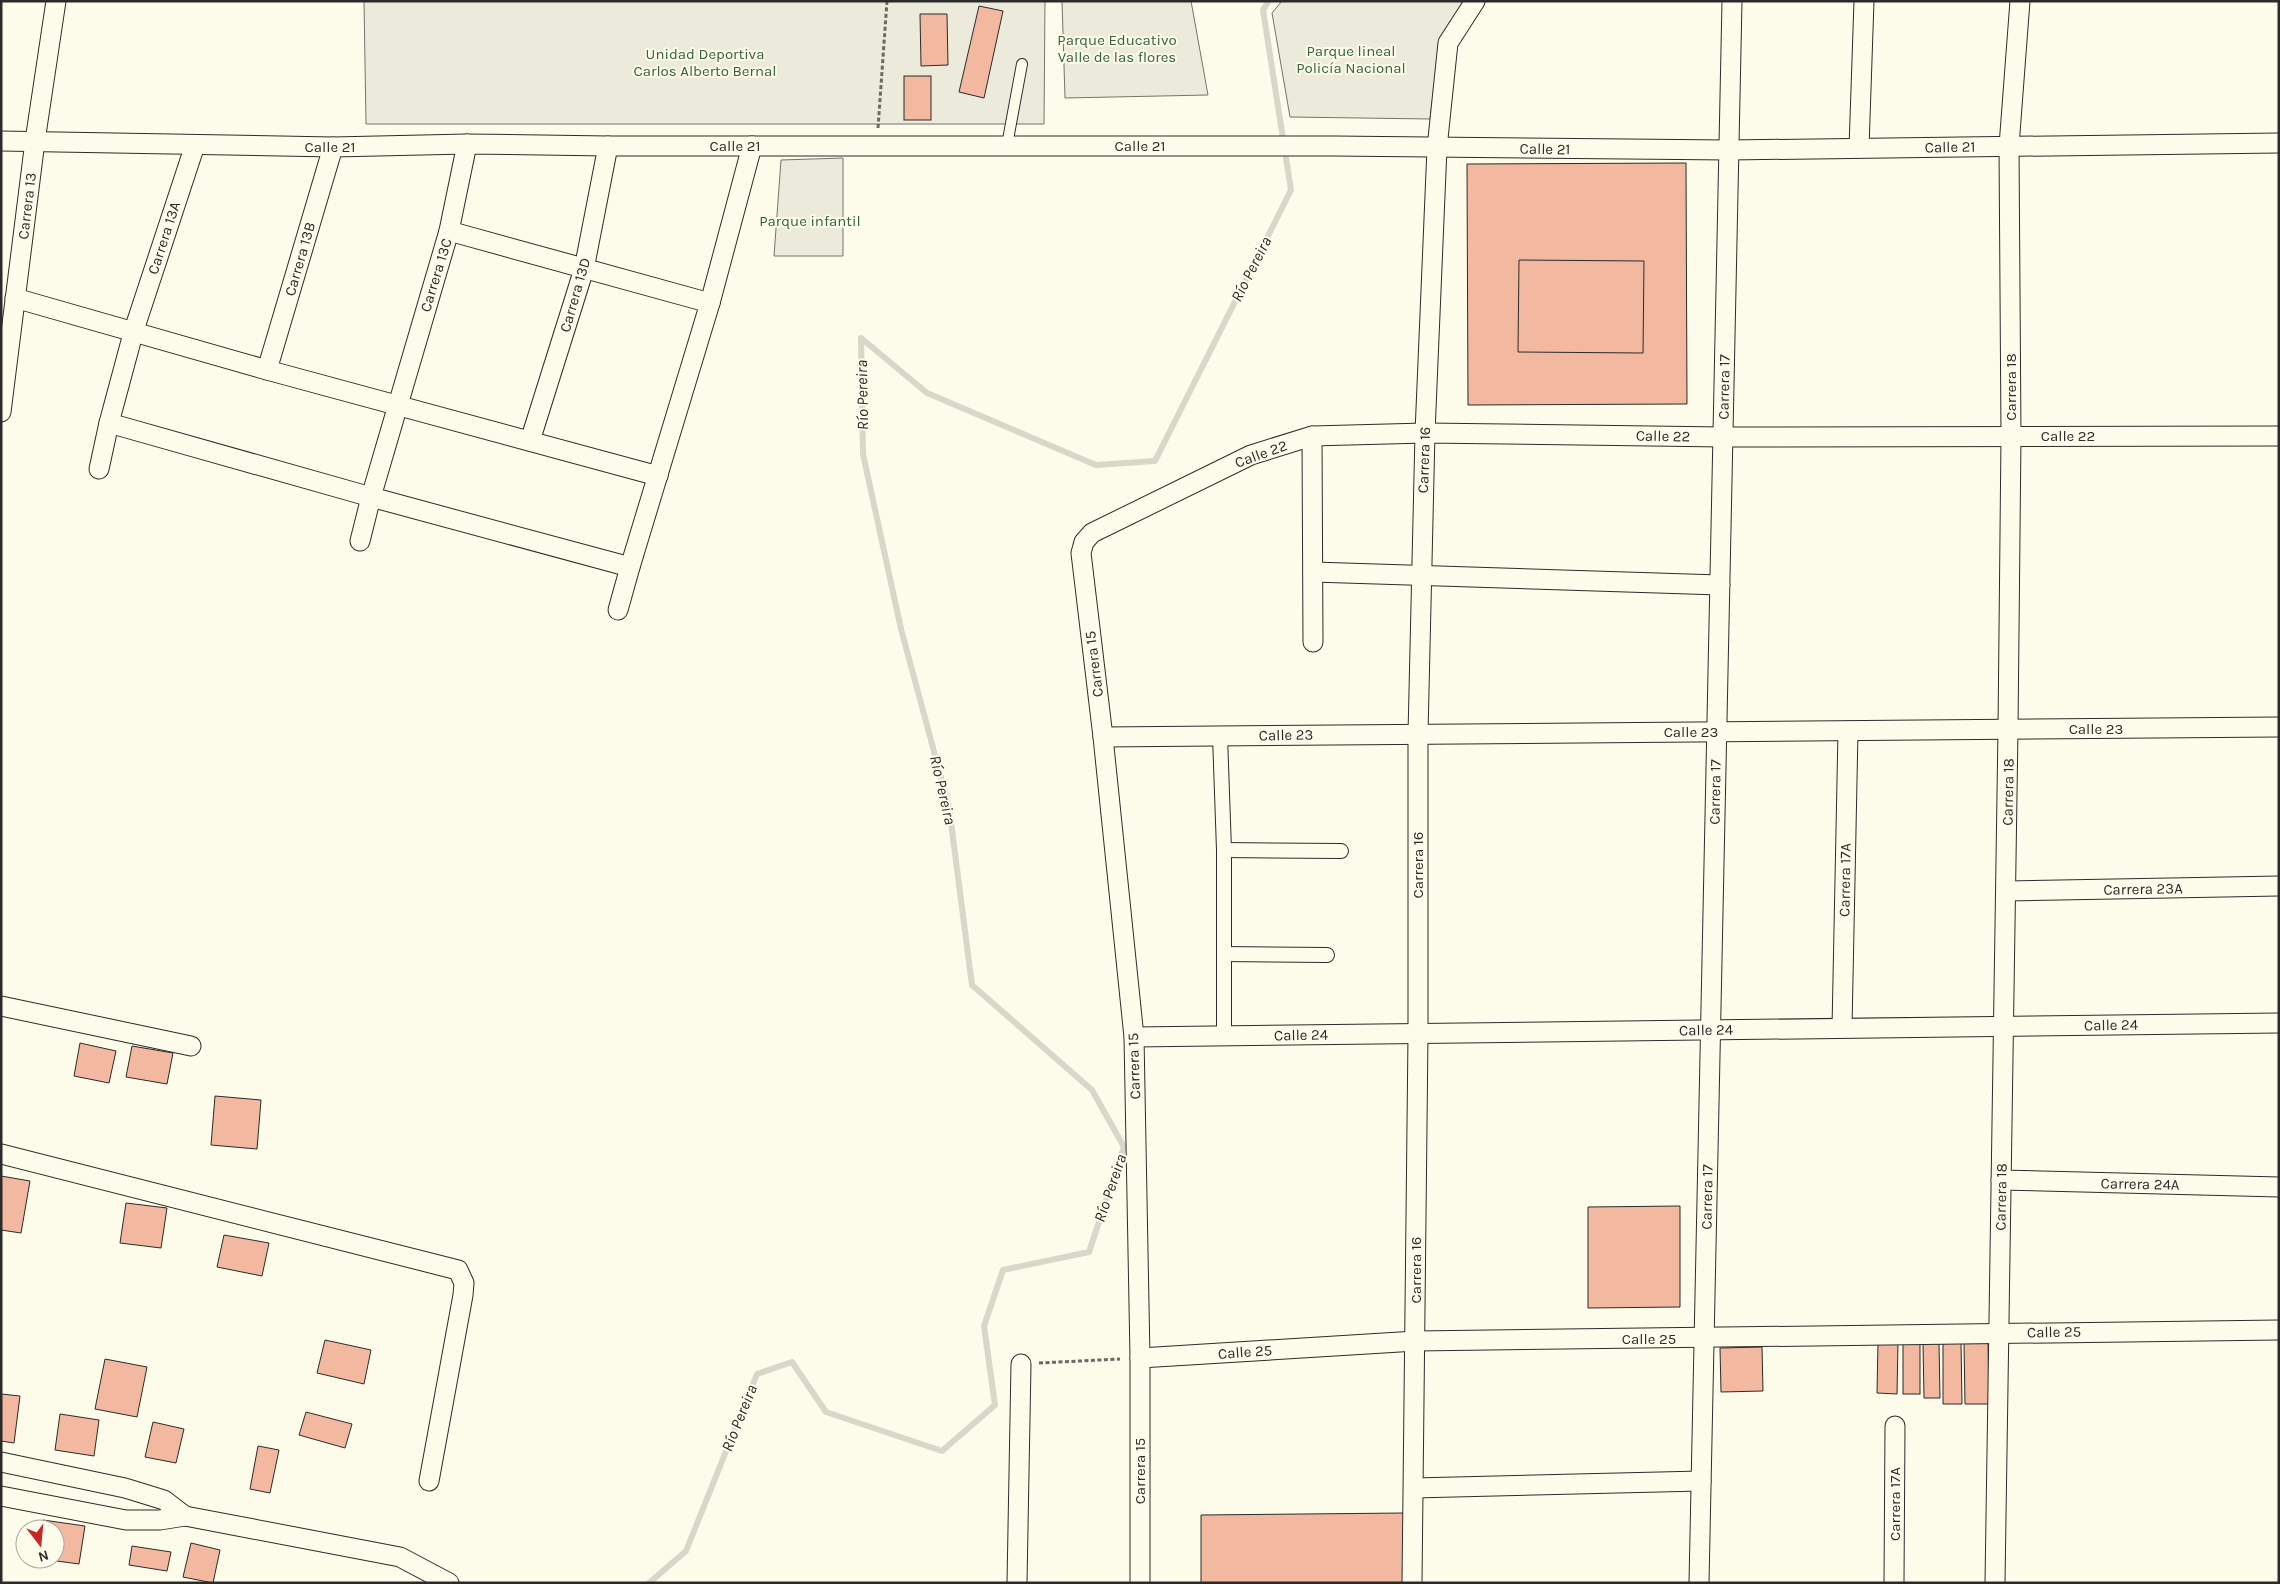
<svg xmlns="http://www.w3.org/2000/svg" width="2280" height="1584" font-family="Karla,sans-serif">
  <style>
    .green { fill: #ecebdb; stroke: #74746e }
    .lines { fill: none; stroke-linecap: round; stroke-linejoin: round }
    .stream { stroke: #d8d7c9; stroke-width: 6 }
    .building { fill: #f2b8a0; stroke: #2b2b2b }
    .service-casing { stroke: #2b2b2b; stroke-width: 12 }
    .pedestrian-casing { stroke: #2b2b2b; stroke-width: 16 }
    .minor-casing { stroke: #2b2b2b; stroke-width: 21 }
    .path { stroke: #6a6964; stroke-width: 3; stroke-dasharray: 4 2.5; stroke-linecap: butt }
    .service { stroke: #fdfbea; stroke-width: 10 }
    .pedestrian { stroke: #fdfbea; stroke-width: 14 }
    .minor { stroke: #fdfbea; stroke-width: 19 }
    .labels { text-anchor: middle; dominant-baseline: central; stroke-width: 4; stroke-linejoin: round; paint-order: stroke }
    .park-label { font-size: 15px; fill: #34623c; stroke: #fdfbea }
    .street-label { font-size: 15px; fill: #2b2b2b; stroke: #fdfbea }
    .water-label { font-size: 16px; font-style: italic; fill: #2b2b2b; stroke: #fdfbea }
  </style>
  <rect width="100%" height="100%" fill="#fdfbea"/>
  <!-- green -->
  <g class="green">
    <polygon points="364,1 1045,1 1044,124 366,124"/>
    <polygon points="1062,1 1191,1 1208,95 1065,98"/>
    <polygon points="1282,1 1464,1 1440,40 1430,119 1290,117 1272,13"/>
    <polygon points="843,158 843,256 774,256 781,160"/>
  </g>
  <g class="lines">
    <!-- stream -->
    <polyline class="stream" points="649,1583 686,1551 757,1374 792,1362 826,1412 942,1451 995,1405 984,1326 1003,1270 1089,1252 1124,1147 1092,1090 972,985 949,807 901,629 863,454 861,338 927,393 1096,465 1155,461 1291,190 1263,10 1269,1"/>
  </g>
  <!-- building -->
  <g class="building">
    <polygon points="979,6 1003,11 984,98 959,92"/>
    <polygon points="920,14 947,14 948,65 921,66"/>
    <rect x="904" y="76" width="27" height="44"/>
    <polygon points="1686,163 1687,404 1468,405 1467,164"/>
    <polygon points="1519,260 1644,261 1643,353 1518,352"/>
    <polygon points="80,1043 116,1051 109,1083 74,1076"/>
    <polygon points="132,1046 173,1053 167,1084 126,1077"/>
    <polygon points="215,1096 261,1100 257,1149 211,1145"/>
    <polygon points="1,1176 30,1181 21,1233 1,1230"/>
    <polygon points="126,1203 167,1208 161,1248 120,1243"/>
    <polygon points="1680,1206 1680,1307 1588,1308 1588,1207"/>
    <polygon points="224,1235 269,1243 262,1276 217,1267"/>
    <polygon points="325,1340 371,1350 364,1384 317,1373"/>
    <rect x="1903" y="1340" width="17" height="54"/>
    <polygon points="1988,1341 1989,1404 1965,1404 1964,1342"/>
    <polygon points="1878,1342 1898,1342 1897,1394 1877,1393"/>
    <polygon points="1943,1342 1961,1342 1962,1404 1943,1404"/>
    <polygon points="1923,1343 1939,1343 1940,1398 1924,1398"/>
    <polygon points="1762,1347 1763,1391 1721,1392 1720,1348"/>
    <polygon points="105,1359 147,1367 137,1417 95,1409"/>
    <polygon points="1,1394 20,1396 14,1443 1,1441"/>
    <polygon points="306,1412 352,1424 345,1448 299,1435"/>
    <polygon points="60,1414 99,1420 94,1456 55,1450"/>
    <polygon points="153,1422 184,1429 176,1463 145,1457"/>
    <polygon points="258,1446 279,1450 270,1493 250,1489"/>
    <polygon points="1404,1513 1404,1583 1201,1583 1201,1515"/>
    <polygon points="43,1520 85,1526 79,1564 42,1559 55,1559 55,1529 41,1529"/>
    <polygon points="191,1543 220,1550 213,1583 183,1577"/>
    <polygon points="132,1546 171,1552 167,1571 129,1565"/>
  </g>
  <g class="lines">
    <!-- service casing -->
    <g class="service-casing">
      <polyline id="service" points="1007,145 1022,64"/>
    </g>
    <!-- pedestrian casing -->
    <g class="pedestrian-casing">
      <g id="pedestrian">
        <polyline points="1220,736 1224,850 1224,1036"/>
        <polyline points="1224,850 1341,851"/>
        <polyline points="1224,954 1327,955"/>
      </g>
    </g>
    <!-- minor casing -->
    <g class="minor-casing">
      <g id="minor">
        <polyline points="1,141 333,147 467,144 608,146 1334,146 1729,150 2279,143"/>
        <polyline points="467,144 449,231 371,497 630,567 710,303 752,146"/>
        <polyline points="195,145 134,330 109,423 371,497 360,541"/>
        <polyline points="1859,148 1864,1"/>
        <polyline points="449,231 710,303"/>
        <polyline points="15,298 267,370 658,476"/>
        <polyline points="267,370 333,147"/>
        <polyline points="1,412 35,141 56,1"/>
        <polyline points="1312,436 1313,642"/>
        <polyline points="530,441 584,269 608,146"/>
        <polyline points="99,469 109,423"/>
        <polyline points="1313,572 1720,585"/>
        <polyline points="618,610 630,567"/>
        <polyline points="1103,737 2279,727"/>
        <polyline points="2006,891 2279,886"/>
        <polyline points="1,1006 191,1046"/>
        <polyline points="1842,1028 1848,731"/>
        <polyline points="1134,1037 2279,1023"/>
        <polyline points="1,1154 458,1270 464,1283 463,1295 429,1481"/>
        <polyline points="2001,1180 2279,1187"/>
        <polyline points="1140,1358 1416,1341 2279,1330"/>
        <polyline points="1,1462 125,1488 164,1500 185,1516"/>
        <polyline points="1414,1488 1701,1481"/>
        <polyline points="1,1496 126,1520 160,1520 185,1516 400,1557 449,1583"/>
        <polyline points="1017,1583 1021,1364"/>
        <polyline points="1140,1583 1140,1358 1134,1037 1103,737 1081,553 1084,542 1092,533 1251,455 1312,436 1425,433 1723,437 2279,436"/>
        <polyline points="1412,1583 1418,1034 1418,734 1425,433 1437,148 1448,43 1475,1"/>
        <polyline points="1699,1583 1732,1"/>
        <polyline points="1894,1583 1895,1426"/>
        <polyline points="1995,1583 2008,729 2011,436 2009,146 2020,1"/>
      </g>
    </g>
    <!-- path -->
    <g class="path">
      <polyline points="878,128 887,1"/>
      <polyline points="1039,1363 1120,1359"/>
    </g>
    <!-- service -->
    <use href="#service" class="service"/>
    <!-- pedestrian -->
    <use href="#pedestrian" class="pedestrian"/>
    <!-- minor -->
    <use href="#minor" class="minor"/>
  </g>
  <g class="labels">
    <!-- park labels -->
    <g class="park-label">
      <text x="1117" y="40">Parque Educativo<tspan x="1117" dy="17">Valle de las flores</tspan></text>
      <text x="1351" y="51">Parque lineal<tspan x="1351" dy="17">Policía Nacional</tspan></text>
      <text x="705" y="54">Unidad Deportiva<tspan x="705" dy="17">Carlos Alberto Bernal</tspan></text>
      <text x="810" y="221">Parque infantil</text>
    </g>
    <!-- street labels -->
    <g class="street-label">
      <text x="735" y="146">Calle 21</text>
      <text x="1140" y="146">Calle 21</text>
      <text x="330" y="147">Calle 21</text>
      <text transform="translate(1950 147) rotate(-1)">Calle 21</text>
      <text transform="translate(1545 149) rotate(1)">Calle 21</text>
      <text transform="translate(27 206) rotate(-83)">Carrera 13</text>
      <text transform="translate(164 238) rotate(-72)">Carrera 13A</text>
      <text transform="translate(300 259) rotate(-74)">Carrera 13B</text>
      <text transform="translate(436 275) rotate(-73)">Carrera 13C</text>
      <text transform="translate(575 295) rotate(-74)">Carrera 13D</text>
      <text transform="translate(1724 387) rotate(-89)">Carrera 17</text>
      <text transform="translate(2011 387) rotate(-90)">Carrera 18</text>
      <text transform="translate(1663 436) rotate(1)">Calle 22</text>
      <text x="2068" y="436">Calle 22</text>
      <text transform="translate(1261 454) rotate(-20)">Calle 22</text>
      <text transform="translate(1424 460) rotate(-88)">Carrera 16</text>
      <text transform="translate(1094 664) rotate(-97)">Carrera 15</text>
      <text x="2096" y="729">Calle 23</text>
      <text x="1691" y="732">Calle 23</text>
      <text transform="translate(1286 735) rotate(-1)">Calle 23</text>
      <text transform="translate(1715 792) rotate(-89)">Carrera 17</text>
      <text transform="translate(2008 792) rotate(-89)">Carrera 18</text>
      <text transform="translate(1418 865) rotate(-90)">Carrera 16</text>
      <text transform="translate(1845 880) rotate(-89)">Carrera 17A</text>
      <text transform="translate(2143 889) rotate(-1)">Carrera 23A</text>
      <text transform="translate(2111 1025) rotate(-1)">Calle 24</text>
      <text transform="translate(1706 1030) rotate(-1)">Calle 24</text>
      <text transform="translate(1301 1035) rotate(-1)">Calle 24</text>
      <text transform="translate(1134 1066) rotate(-92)">Carrera 15</text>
      <text transform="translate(2140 1184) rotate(1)">Carrera 24A</text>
      <text transform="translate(1707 1197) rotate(-89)">Carrera 17</text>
      <text transform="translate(2001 1197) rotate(-89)">Carrera 18</text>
      <text transform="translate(1416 1270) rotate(-90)">Carrera 16</text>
      <text transform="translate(2054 1332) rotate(-1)">Calle 25</text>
      <text x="1649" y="1339">Calle 25</text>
      <text transform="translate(1245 1352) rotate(-4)">Calle 25</text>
      <text transform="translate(1140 1471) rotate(-90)">Carrera 15</text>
      <text transform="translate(1895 1504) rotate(-90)">Carrera 17A</text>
    </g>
    <!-- water labels -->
    <g class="water-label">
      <text transform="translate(1251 269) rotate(-63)">Río Pereira</text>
      <text transform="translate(862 395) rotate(-91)">Río Pereira</text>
      <text transform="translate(943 790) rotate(77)">Río Pereira</text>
      <text transform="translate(1110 1188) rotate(-71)">Río Pereira</text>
      <text transform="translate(739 1418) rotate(-68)">Río Pereira</text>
    </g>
  </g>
  <!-- border -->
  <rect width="2280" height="1584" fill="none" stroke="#2b2b2b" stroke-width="5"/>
  <!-- north arrow -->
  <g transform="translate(40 1544) rotate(164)"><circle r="24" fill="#fdfbea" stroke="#a9a89e"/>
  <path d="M0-4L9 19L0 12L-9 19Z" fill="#c62828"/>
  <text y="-8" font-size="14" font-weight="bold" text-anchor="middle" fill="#2b2b2b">N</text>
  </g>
</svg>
